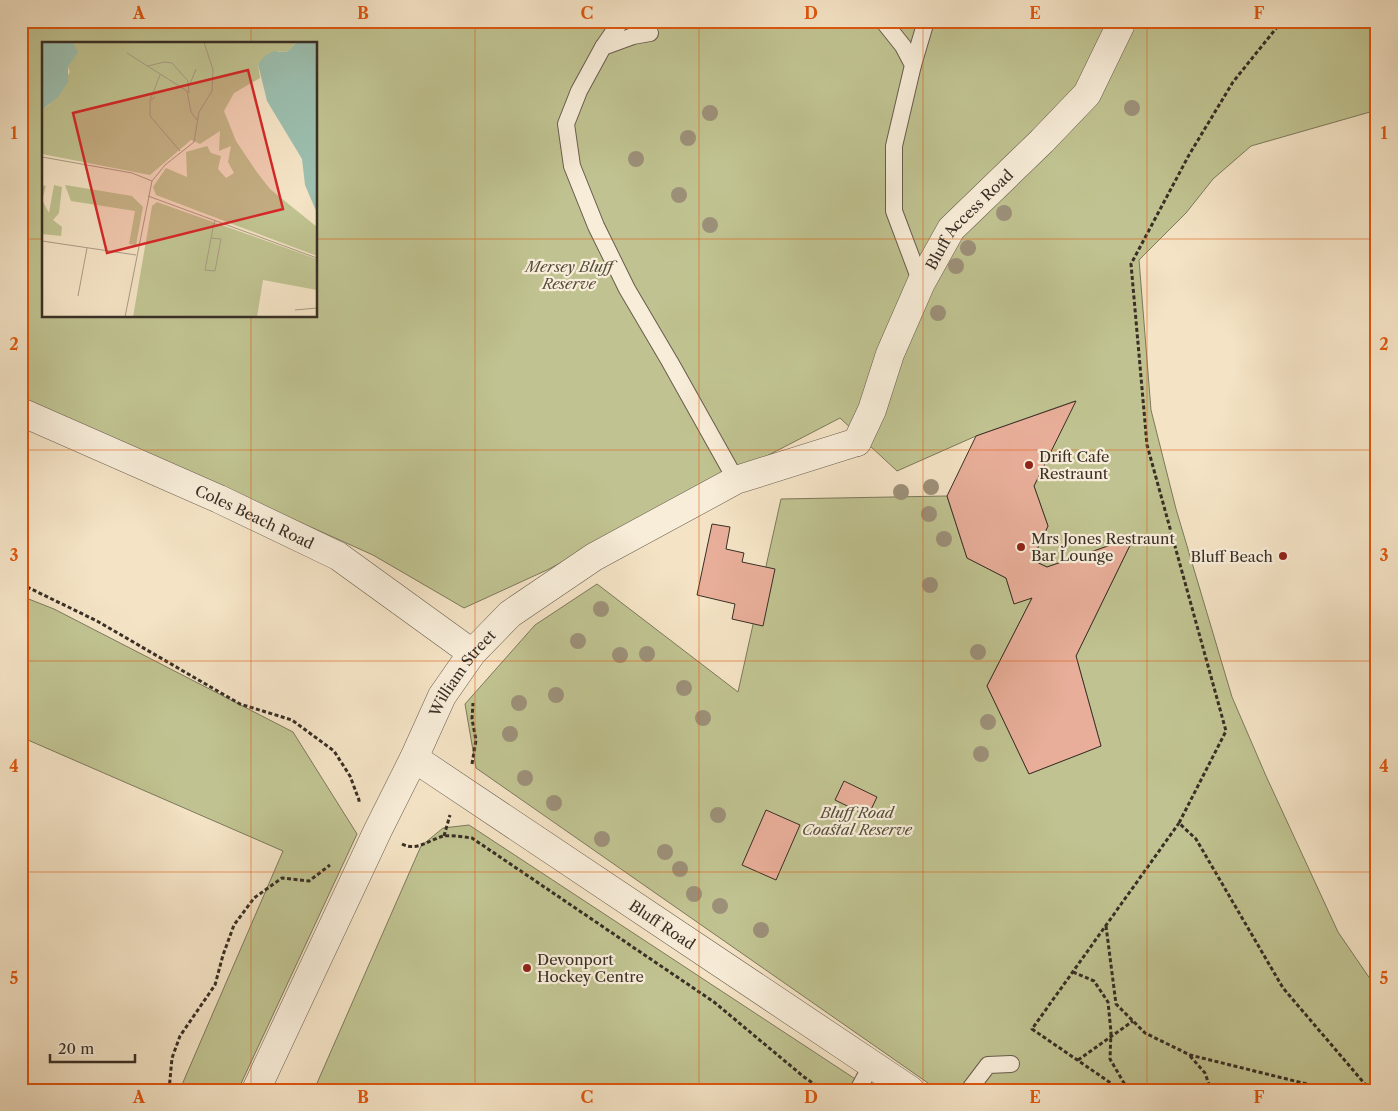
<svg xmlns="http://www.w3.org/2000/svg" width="1398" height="1111" font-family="'Libre Caslon Text',serif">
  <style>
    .green { fill: #c0c391; stroke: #7c795c; fill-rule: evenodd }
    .building { fill: #e8ae99; stroke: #392f26 }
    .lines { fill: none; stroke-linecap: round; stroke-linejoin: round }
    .service-casing { stroke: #685c4e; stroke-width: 18 }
    .minor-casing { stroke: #685c4e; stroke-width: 29 }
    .tertiary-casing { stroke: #685c4e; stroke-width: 29 }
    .path { stroke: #392f26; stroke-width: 3; stroke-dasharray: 4 2.5; stroke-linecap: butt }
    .service { stroke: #f8edd9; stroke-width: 16 }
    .minor { stroke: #f8edd9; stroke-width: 28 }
    .tertiary { stroke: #f8edd9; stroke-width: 28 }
    .tree { fill: #9c9079 }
    .grid { fill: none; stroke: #df570d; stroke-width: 1; stroke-opacity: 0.55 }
    .poi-dot { fill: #8f2418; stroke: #f8edd9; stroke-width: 2 }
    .labels { text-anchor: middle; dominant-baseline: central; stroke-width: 4.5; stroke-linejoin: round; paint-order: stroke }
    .street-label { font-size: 15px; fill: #392f26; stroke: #f8edd9 }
    .park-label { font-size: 15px; font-style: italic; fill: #544d3b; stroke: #f8edd9 }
    .poi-label { font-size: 15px; fill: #392f26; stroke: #f8edd9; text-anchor: start }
    .inset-road { fill: none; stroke: #a99b85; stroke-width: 1 }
    .view { fill: #d62828; fill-opacity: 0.15; stroke: #d62828; stroke-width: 2.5 }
    .inset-edge { fill: none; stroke: #392f26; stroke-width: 2.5 }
    .neatline { fill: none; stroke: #df570d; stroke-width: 2 }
    .grid-label { font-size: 16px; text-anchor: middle; font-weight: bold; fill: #df570d }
  </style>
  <rect width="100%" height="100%" fill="#f4e3c5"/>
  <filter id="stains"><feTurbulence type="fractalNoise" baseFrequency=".004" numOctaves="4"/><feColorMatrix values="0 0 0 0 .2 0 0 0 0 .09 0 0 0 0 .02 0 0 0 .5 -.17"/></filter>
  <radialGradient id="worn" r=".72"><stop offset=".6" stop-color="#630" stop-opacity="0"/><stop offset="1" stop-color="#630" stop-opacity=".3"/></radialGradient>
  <!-- green -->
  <g class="green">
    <path d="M21,21h1356v89l-126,36 -38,33 -27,34 -47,47 12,150 25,99 56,188 34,79 72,156 39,57v101h-439l-462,-322 -11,-64 70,-79 62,-41 141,108 43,-193 166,-3 20,62 39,20 8,25 18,-5 -45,88 42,88 72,-28 -25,-90 58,-119 -87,30 -15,-7 16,-34 -14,-40 41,-85 -99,35 -79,35 -57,-53 -293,152 -83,38 -91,-53 -352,-158zM44,44h272v272h-272z"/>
    <polygon points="21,596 54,609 293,732 357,834 238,1090 186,1090 181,1087 283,851 21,737"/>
    <polygon points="469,825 872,1090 314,1090 421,846 443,828"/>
  </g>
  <!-- building -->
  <g class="building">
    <polygon points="1076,401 1034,486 1048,526 1032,560 1047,567 1134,537 1076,656 1101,746 1029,774 987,686 1032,598 1014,604 1006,578 967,558 947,496 976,436"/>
    <polygon points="712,524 730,527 726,549 744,553 742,562 775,569 763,626 732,619 735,604 697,595"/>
    <polygon points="844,781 877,797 868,816 835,800"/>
    <polygon points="766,810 800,825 776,880 742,865"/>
  </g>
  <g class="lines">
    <!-- service casing -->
    <g class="service-casing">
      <g id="service">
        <polyline points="883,21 903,46 913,65 894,146 894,211 921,283"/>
        <polyline points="650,33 633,36 603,47 579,91 566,124 572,166 596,226 627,289 670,362 736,480"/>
        <polyline points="603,47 621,21"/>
        <polyline points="913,65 926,21"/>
        <polyline points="858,1090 872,1064"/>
        <polyline points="969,1090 988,1065 1011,1064"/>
      </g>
    </g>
    <!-- minor casing -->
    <g class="minor-casing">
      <g id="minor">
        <path id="s1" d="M857,442l15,-32 18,-56 31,-71 30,-54 91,-88 45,-47 33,-68 1,-5"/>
      </g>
    </g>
    <!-- tertiary casing -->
    <g class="tertiary-casing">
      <g id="tertiary">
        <path id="s2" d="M21,412l198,87 119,57 134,97"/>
        <path id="s3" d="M414,758l496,332"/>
        <path id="s4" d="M256,1090l122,-260 36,-72 28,-62 30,-43 38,-39 84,-57 142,-77 121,-38"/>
      </g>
    </g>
    <!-- path -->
    <g class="path">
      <polyline points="1282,21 1233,82 1189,155 1131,264 1147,445 1226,731 1179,823 1196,839 1283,988 1370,1090"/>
      <polyline points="21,584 97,621 240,704 292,720 334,751 350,776 359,800 359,803"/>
      <polyline points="472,764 476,740 472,719 473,703"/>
      <polyline points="444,836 450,815"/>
      <path d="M402,844c15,8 28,-5 42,-8 8,-1 19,1 28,2l242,164 90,75 19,13"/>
      <polyline points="1106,926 1116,1004 1145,1033 1190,1055 1331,1090"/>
      <polyline points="1073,972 1094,981 1108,1002 1111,1032 1110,1059 1128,1090"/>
      <polyline points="1190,1056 1205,1073 1211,1090"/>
      <polyline points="1078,1060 1133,1021"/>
      <polyline points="169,1090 172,1058 180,1036 215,985 223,955 234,925 254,898 282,878 309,881 330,865"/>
      <polyline points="1121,1090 1032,1029 1179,823"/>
    </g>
    <!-- service -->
    <use href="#service" class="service"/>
    <!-- minor -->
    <use href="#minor" class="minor"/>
    <!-- tertiary -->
    <use href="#tertiary" class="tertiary"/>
  </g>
  <!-- trees -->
  <g class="tree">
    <circle cx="1132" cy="108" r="8"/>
    <circle cx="710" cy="113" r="8"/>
    <circle cx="688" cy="138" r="8"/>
    <circle cx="636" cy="159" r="8"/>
    <circle cx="679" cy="195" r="8"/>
    <circle cx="1004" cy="213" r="8"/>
    <circle cx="710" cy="225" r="8"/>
    <circle cx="968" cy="248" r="8"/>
    <circle cx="956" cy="266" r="8"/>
    <circle cx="938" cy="313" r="8"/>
    <circle cx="931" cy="487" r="8"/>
    <circle cx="901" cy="492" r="8"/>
    <circle cx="929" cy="514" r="8"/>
    <circle cx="944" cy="539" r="8"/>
    <circle cx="930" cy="585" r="8"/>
    <circle cx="601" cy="609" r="8"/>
    <circle cx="578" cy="641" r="8"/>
    <circle cx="978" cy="652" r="8"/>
    <circle cx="647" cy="654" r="8"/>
    <circle cx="620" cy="655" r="8"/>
    <circle cx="684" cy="688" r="8"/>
    <circle cx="556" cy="695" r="8"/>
    <circle cx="519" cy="703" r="8"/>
    <circle cx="703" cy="718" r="8"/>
    <circle cx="988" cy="722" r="8"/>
    <circle cx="510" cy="734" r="8"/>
    <circle cx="981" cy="754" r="8"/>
    <circle cx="525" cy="778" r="8"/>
    <circle cx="554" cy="803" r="8"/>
    <circle cx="718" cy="815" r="8"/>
    <circle cx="602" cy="839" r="8"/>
    <circle cx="665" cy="852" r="8"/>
    <circle cx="680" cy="869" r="8"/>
    <circle cx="694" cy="894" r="8"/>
    <circle cx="720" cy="906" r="8"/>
    <circle cx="761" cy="930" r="8"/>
  </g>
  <!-- grid -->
  <path class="grid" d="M251,21v23M475,21v1069M699,21v1069M923,21v1069M1147,21v1069M21,239h23M316,239h1061M251,316v774M21,450h1356M21,661h1356M21,872h1356"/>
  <!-- markers -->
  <g class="poi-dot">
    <circle cx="1029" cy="465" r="5"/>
    <circle cx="1021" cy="547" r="5"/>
    <circle cx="1283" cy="556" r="5"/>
    <circle cx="527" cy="968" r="5"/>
  </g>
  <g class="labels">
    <!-- street labels -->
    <g class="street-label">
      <text stroke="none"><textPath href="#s1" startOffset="252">Bluff Access Road</textPath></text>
      <text stroke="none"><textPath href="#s2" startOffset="256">Coles Beach Road</textPath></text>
      <text stroke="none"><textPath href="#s4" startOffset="466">William Street</textPath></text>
      <text stroke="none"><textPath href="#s3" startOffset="299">Bluff Road</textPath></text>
    </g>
    <!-- park labels -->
    <g class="park-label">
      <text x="569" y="266">Mersey Bluff<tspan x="569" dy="17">Reserve</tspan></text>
      <text x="857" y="812">Bluff Road<tspan x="857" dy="17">Coastal Reserve</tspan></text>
    </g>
    <!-- poi labels -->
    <g class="poi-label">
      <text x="1039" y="456">Drift Cafe<tspan x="1039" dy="17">Restraunt</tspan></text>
      <text x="1031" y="538">Mrs Jones Restraunt<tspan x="1031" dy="17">Bar Lounge</tspan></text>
      <text x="1273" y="556" text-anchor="end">Bluff Beach</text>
      <text x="537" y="959">Devonport<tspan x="537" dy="17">Hockey Centre</tspan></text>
    </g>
  </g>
  <!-- overview -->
  <g transform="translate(42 42)">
    <rect width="275" height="275" fill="#f4e3c5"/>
    <path d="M31,0h224l-10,10 -10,-1 -19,13 2,14 -26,15 -10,18 12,30 20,30 14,18 47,38v29l-161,-61 -3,-8 13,-19 21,9 -1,-25 21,-6 4,7 10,3 -3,13 8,9 8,-5 -6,-11 3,-16 -12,5 1,-20 -20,13 -9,-4 -41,35 -108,-21v-44l8,-6 20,-32 -2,-5 9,-15zM0,143l4,1 -4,14 7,13 5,-28 8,2 -3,26 -6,7 9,7 -1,9 -19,-2zM23,143l67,11 11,11 -7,38 -7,-1 6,-33 -64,-10zM115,160l160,57v31l-54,-10 -6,37h-124l19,-111z" fill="#c0c391"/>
    <path d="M0,0h31l5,10 -10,15v15l-10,15 -16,13zM255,0h20v171l-12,-28 -3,-26 -35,-58 -9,-37 7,-8 9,-5 13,1z" fill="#9cbfaf"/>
    <path class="inset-road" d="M85,11l60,38 4,21 6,8M106,24l16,-4 8,1 16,18 1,12M148,42l6,-15M113,55l-5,4v15l30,35M108,58l10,-25M0,115l90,16 20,8M106,154l169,62M169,196l10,1 -6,32 -10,-1 8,-42 2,-8M0,199l94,14M36,254l9,-48M253,268l22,-2M83,275l27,-136 13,-16 29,-23 5,-30 13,-21 1,-21 -9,-28"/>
    <path class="view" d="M206,28l35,139 -176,44 -34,-140z"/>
    <rect width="275" height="275" class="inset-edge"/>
  </g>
  <!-- margin -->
  <rect width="1398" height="1111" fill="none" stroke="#f4e3c5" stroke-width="55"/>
  <!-- scale -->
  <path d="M50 1054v8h85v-8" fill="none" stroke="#392f26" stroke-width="2.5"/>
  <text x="58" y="1054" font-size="15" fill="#392f26" stroke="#f8edd9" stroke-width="4" paint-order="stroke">20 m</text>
  <rect x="28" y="28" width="1342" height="1056" class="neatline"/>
  <g class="grid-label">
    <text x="139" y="19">A</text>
    <text x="363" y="19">B</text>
    <text x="587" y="19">C</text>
    <text x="811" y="19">D</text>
    <text x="1035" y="19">E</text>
    <text x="1259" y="19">F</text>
    <text x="14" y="139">1</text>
    <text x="1384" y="139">1</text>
    <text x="14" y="350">2</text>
    <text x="1384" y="350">2</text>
    <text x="14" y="561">3</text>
    <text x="1384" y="561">3</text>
    <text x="14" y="772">4</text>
    <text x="1384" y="772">4</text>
    <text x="14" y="984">5</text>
    <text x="1384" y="984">5</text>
    <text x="139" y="1103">A</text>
    <text x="363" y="1103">B</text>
    <text x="587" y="1103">C</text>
    <text x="811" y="1103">D</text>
    <text x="1035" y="1103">E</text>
    <text x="1259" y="1103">F</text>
  </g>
  <rect width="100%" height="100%" filter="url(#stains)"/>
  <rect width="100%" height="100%" fill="url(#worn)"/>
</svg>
